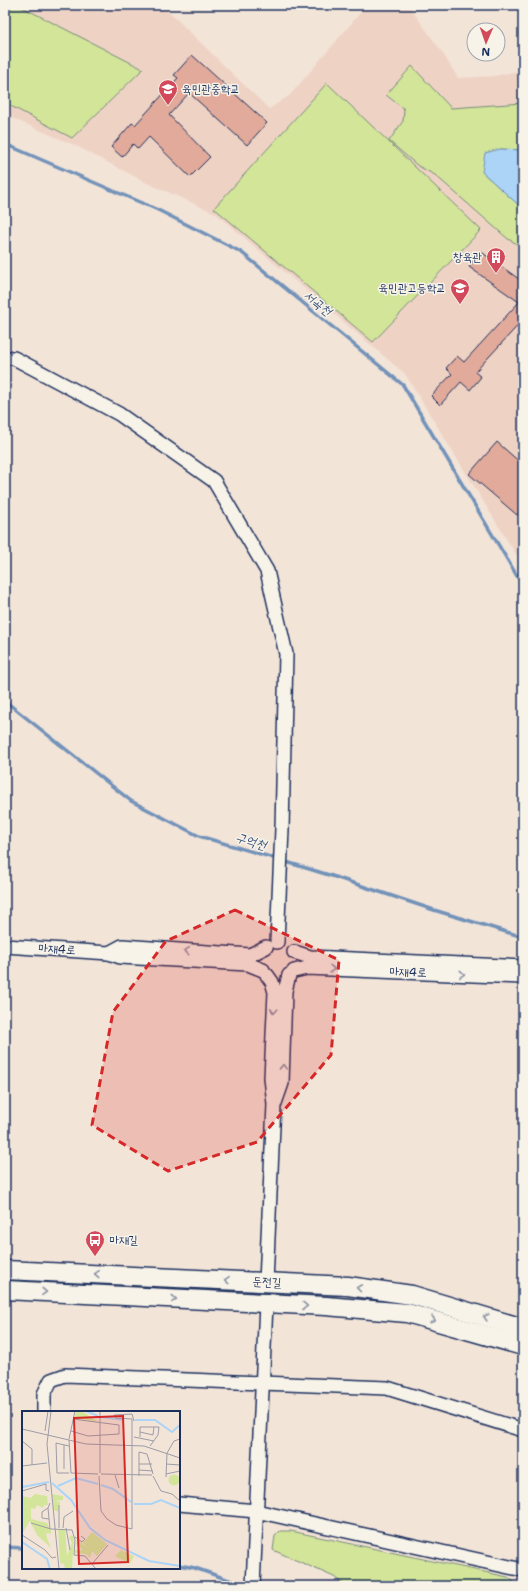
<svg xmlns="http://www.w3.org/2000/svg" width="528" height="1591" font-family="'Shantell Sans','Poor Story',sans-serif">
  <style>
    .built { fill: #eed3c5 }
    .green { fill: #d3e599; stroke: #778a7c }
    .water { fill: #acd4f6; stroke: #7292b9 }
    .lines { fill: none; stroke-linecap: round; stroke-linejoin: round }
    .stream { stroke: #7292b9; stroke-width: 3.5 }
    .building { fill: #e2aa9a; stroke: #1b2f5e }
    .street-casing { stroke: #1b2f5e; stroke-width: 16 }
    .secondary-casing { stroke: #1b2f5e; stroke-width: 21 }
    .street { stroke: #f7f3e8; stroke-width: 13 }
    .secondary { stroke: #f7f3e8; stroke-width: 18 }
    .oneway { stroke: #8991a3 }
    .marked { fill: #d62828; fill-opacity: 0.2; stroke: #d62828; stroke-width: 3; stroke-dasharray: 8 5; stroke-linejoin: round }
    .labels { text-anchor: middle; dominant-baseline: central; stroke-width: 3; stroke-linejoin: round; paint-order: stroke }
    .poi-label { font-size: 12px; fill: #1b2f5e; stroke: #f7f3e8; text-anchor: start }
    .street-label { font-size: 12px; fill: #1b2f5e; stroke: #f7f3e8 }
    .water-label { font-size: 13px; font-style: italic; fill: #38507c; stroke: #f7f3e8 }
    .inset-river { fill: none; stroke: #acd4f6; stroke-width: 2 }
    .inset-road { fill: none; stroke: #9d9ca7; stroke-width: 1 }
    .view { fill: #d62828; fill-opacity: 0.15; stroke: #d62828; stroke-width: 2 }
    .inset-edge { fill: none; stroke: #1b2f5e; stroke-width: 2 }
  </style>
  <rect width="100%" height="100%" fill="#f3e4d8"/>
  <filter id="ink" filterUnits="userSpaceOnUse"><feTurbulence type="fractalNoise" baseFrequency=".025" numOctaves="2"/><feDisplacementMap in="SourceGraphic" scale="8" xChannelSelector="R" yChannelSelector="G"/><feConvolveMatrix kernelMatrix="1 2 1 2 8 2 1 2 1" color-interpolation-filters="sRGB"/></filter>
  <g filter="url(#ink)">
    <!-- built -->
    <polygon class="built" points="5,5 162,5 269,109 290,95 367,5 408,5 442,52 458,78 494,76 523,70 523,563 515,553 405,374 215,213 147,183 76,146 5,115"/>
    <!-- green -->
    <g class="green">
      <polygon points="5,5 18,5 143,69 72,138 5,103"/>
      <polygon points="412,66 451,108 523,103 523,150 500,149 482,172 523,209 523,247 508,239 435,175 418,166 389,141 403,121 404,109 386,95"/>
      <polygon points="327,83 481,230 373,342 214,208"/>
      <polygon points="280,1531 291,1531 508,1577 515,1583 516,1586 346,1586 334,1577 273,1550 275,1536"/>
    </g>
    <!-- water -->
    <polygon class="water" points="500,149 523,150 523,209 482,172 485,153"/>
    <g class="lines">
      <!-- stream -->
      <g class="stream">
        <polyline points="5,144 158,210 241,252 403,385 523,586"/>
        <polyline points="5,701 131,801 199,836 277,859"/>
        <polyline points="283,861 329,875 434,910 523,937"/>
        <polyline points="5,1547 23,1548"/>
        <polyline points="179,1565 195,1568 246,1586"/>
      </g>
    </g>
    <!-- building -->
    <g class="building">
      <polygon points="192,55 267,123 247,145 189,93 169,115 210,157 190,177 149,137 138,149 133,144 122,157 111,147 132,123 135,125 178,78 174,75"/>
      <polygon points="480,251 523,282 523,320 475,372 481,377 470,390 461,382 440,405 431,396 452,374 446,368 457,356 464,362 519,302 469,267"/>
      <polygon points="497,442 523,465 523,508 517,515 469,474"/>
    </g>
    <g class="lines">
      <!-- street casing -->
      <g class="street-casing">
        <g id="street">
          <polyline points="5,358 14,358 119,414 214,481 267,571 286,654 282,829 277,942"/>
          <polyline points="5,946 109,953 120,957 248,964 263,970"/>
          <polyline points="294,952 310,957 523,967"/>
          <polyline points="109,953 122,946 250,955 266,947"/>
          <polyline points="294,971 307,968 523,977"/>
          <polyline points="275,1103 282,1083 285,991 289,975"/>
          <polyline points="266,1282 274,1104 271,1078 275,992 272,982 267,975"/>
          <polyline points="44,1412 44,1394 51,1380 65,1375 387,1388 523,1430"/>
          <polyline points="179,1504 256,1511 523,1570"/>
          <polyline points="253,1586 266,1304"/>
        </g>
      </g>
      <!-- secondary casing -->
      <g class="secondary-casing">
        <g id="secondary">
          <polyline points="5,1270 348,1286 412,1295 523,1328"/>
          <polyline points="5,1290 326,1306 407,1313 523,1346"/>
        </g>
      </g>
      <!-- street -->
      <use href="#street" class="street"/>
      <!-- secondary -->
      <use href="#secondary" class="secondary"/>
    </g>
    <!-- one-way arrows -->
    <defs><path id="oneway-chevron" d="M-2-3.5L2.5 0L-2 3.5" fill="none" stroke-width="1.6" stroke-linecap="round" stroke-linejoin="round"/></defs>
    <g class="oneway">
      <use href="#oneway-chevron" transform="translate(187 951) rotate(-176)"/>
      <use href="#oneway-chevron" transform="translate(332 969) rotate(2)"/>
      <use href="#oneway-chevron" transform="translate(462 974) rotate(2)"/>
      <use href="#oneway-chevron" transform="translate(274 1011) rotate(93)"/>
      <use href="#oneway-chevron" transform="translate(283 1067) rotate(-88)"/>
      <use href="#oneway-chevron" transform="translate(97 1274) rotate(-177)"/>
      <use href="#oneway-chevron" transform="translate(227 1280) rotate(-177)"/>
      <use href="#oneway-chevron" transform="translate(359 1288) rotate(-172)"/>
      <use href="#oneway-chevron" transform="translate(44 1292) rotate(3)"/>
      <use href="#oneway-chevron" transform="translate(174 1299) rotate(3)"/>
      <use href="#oneway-chevron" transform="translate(305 1306) rotate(2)"/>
      <use href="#oneway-chevron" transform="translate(486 1317) rotate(-163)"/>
      <use href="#oneway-chevron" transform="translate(433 1320) rotate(16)"/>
    </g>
  </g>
  <!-- marked area -->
  <path class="marked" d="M235,910l104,50 -8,95 -74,87 -89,29 -76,-46 21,-113 53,-71z"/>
  <!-- icons -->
  <defs>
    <g id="school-pin" transform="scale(1)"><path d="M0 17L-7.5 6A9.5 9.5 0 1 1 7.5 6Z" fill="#d1495b" stroke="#f7f3e8"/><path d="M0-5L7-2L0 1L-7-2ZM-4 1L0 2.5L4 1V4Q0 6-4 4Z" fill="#fff"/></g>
    <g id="building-pin" transform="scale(1)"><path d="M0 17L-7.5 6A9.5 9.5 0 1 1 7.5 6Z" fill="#d1495b" stroke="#f7f3e8"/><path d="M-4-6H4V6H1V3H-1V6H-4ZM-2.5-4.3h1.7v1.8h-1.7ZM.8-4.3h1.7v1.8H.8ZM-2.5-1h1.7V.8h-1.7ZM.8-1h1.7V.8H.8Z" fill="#fff"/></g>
    <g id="bus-pin" transform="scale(1)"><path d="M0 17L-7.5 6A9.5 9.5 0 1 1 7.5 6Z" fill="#d1495b" stroke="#f7f3e8"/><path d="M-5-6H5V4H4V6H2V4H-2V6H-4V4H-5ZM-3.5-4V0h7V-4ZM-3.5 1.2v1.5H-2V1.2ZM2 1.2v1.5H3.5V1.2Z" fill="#fff"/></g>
  </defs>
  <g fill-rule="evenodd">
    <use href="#school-pin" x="168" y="89"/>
    <use href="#building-pin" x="496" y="257"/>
    <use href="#school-pin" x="460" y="288"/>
    <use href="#bus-pin" x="95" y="1240"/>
  </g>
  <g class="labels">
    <!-- poi labels -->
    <g class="poi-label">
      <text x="182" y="89">육민관중학교</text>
      <text x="482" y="257" text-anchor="end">창육관</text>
      <text x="446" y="288" text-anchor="end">육민관고등학교</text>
      <text x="109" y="1240">마재길</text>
    </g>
    <!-- street labels -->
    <g class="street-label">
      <text transform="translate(57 949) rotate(4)">마재4로</text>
      <text transform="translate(408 972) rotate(2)">마재4로</text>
      <text transform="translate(267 1282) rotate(3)">둔전길</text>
    </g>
    <!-- water labels -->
    <g class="water-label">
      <text transform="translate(318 303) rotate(39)">서곡천</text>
      <text transform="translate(251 841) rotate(17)">구억천</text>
    </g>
  </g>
  <!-- overview -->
  <g transform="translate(22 1411)">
    <rect width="158" height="158" fill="#f3e4d8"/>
    <path d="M54,0h6l16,11 -23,-4zM146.5 69a5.5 5.5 0 1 1 11 0a5.5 5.5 0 1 1-11 0ZM13,83l12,2 1,9h-4l-1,3 -6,-3 -2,4 -4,-1v11l16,4 4,8v3l-5,-1 1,5 4,10 -14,-13 -7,-14 -8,13v-38l9,2zM30,83l11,2v4l-8,1 5,1 -2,10 -4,-2zM36,118h7l2,27 5,-13 -3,-5 2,-3 3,2 -2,32h-7l-1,-5 -4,-1zM70,121l15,12 -10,12 -5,-5 -2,7 -4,-4 -11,-1v-3h8l-7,-6 1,-4 11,8 -5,-5zM99,139l13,6 -4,8 -15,-8z" fill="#d3e599"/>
    <path class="inset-river" d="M64,0l12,5M79,6l23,3M113,9h20l17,12 8,-7M30,72l19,17 19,28 15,12 44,21 31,5M79,74l12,4 18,13M36,75l18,-8 22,6M0,76l27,-5M112,93h17l10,-4 19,8M0,131l25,17 3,10"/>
    <path class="inset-road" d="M29,0l-4,33 12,125M78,0v62M110,8l-16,-1 -2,-3 18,-1 2,7M0,18l64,15 58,2 36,12M23,20l3,-20M49,20l17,5 31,-2v-9l-46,-6M118,21l13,3 1,-8M112,26l20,4M118,26v-10h19l-1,8 -8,11M47,28l6,-28M47,29l2,33M0,30l10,8v16M42,34v24M125,43l6,20M117,53h13M144,53l14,1M0,55l25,-3M117,59l14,1M47,62h-12l-1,-30 13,3M49,62l27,1M79,63l51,1M144,63l14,-3M93,64l4,13M77,65l2,35 6,8 9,6 16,4v-110M117,65v-24l8,2M131,65l8,15 11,3 8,7M144,66l1,-24 7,-12 6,-2M0,80l24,-7v6l3,1M37,94v23M26,97l-6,4v6l7,1M9,112l20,6 21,1 3,10 -1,15 11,1 11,13M41,117l1,-11 9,-6M44,117l4,22M28,118l-2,-21 2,-5M0,124l23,15 7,8 4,-1M53,126l7,5 3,-3 -4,-3M70,153l16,-19"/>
    <path class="view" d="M101,5l5,146 -49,2 -5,-146z"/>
    <rect width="158" height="158" class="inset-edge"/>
  </g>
  <!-- margin -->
  <rect width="528" height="1591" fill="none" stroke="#f7f3e8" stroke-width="20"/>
  <rect x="10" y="10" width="508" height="1571" fill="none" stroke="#1b2f5e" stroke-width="1.5" filter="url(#ink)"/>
  <!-- north arrow -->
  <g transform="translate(486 42) rotate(182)"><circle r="19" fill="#f7f3e8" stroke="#9fa5b1"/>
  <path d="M0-3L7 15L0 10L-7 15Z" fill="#d1495b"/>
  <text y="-6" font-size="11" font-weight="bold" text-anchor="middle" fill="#1b2f5e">N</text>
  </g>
</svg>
